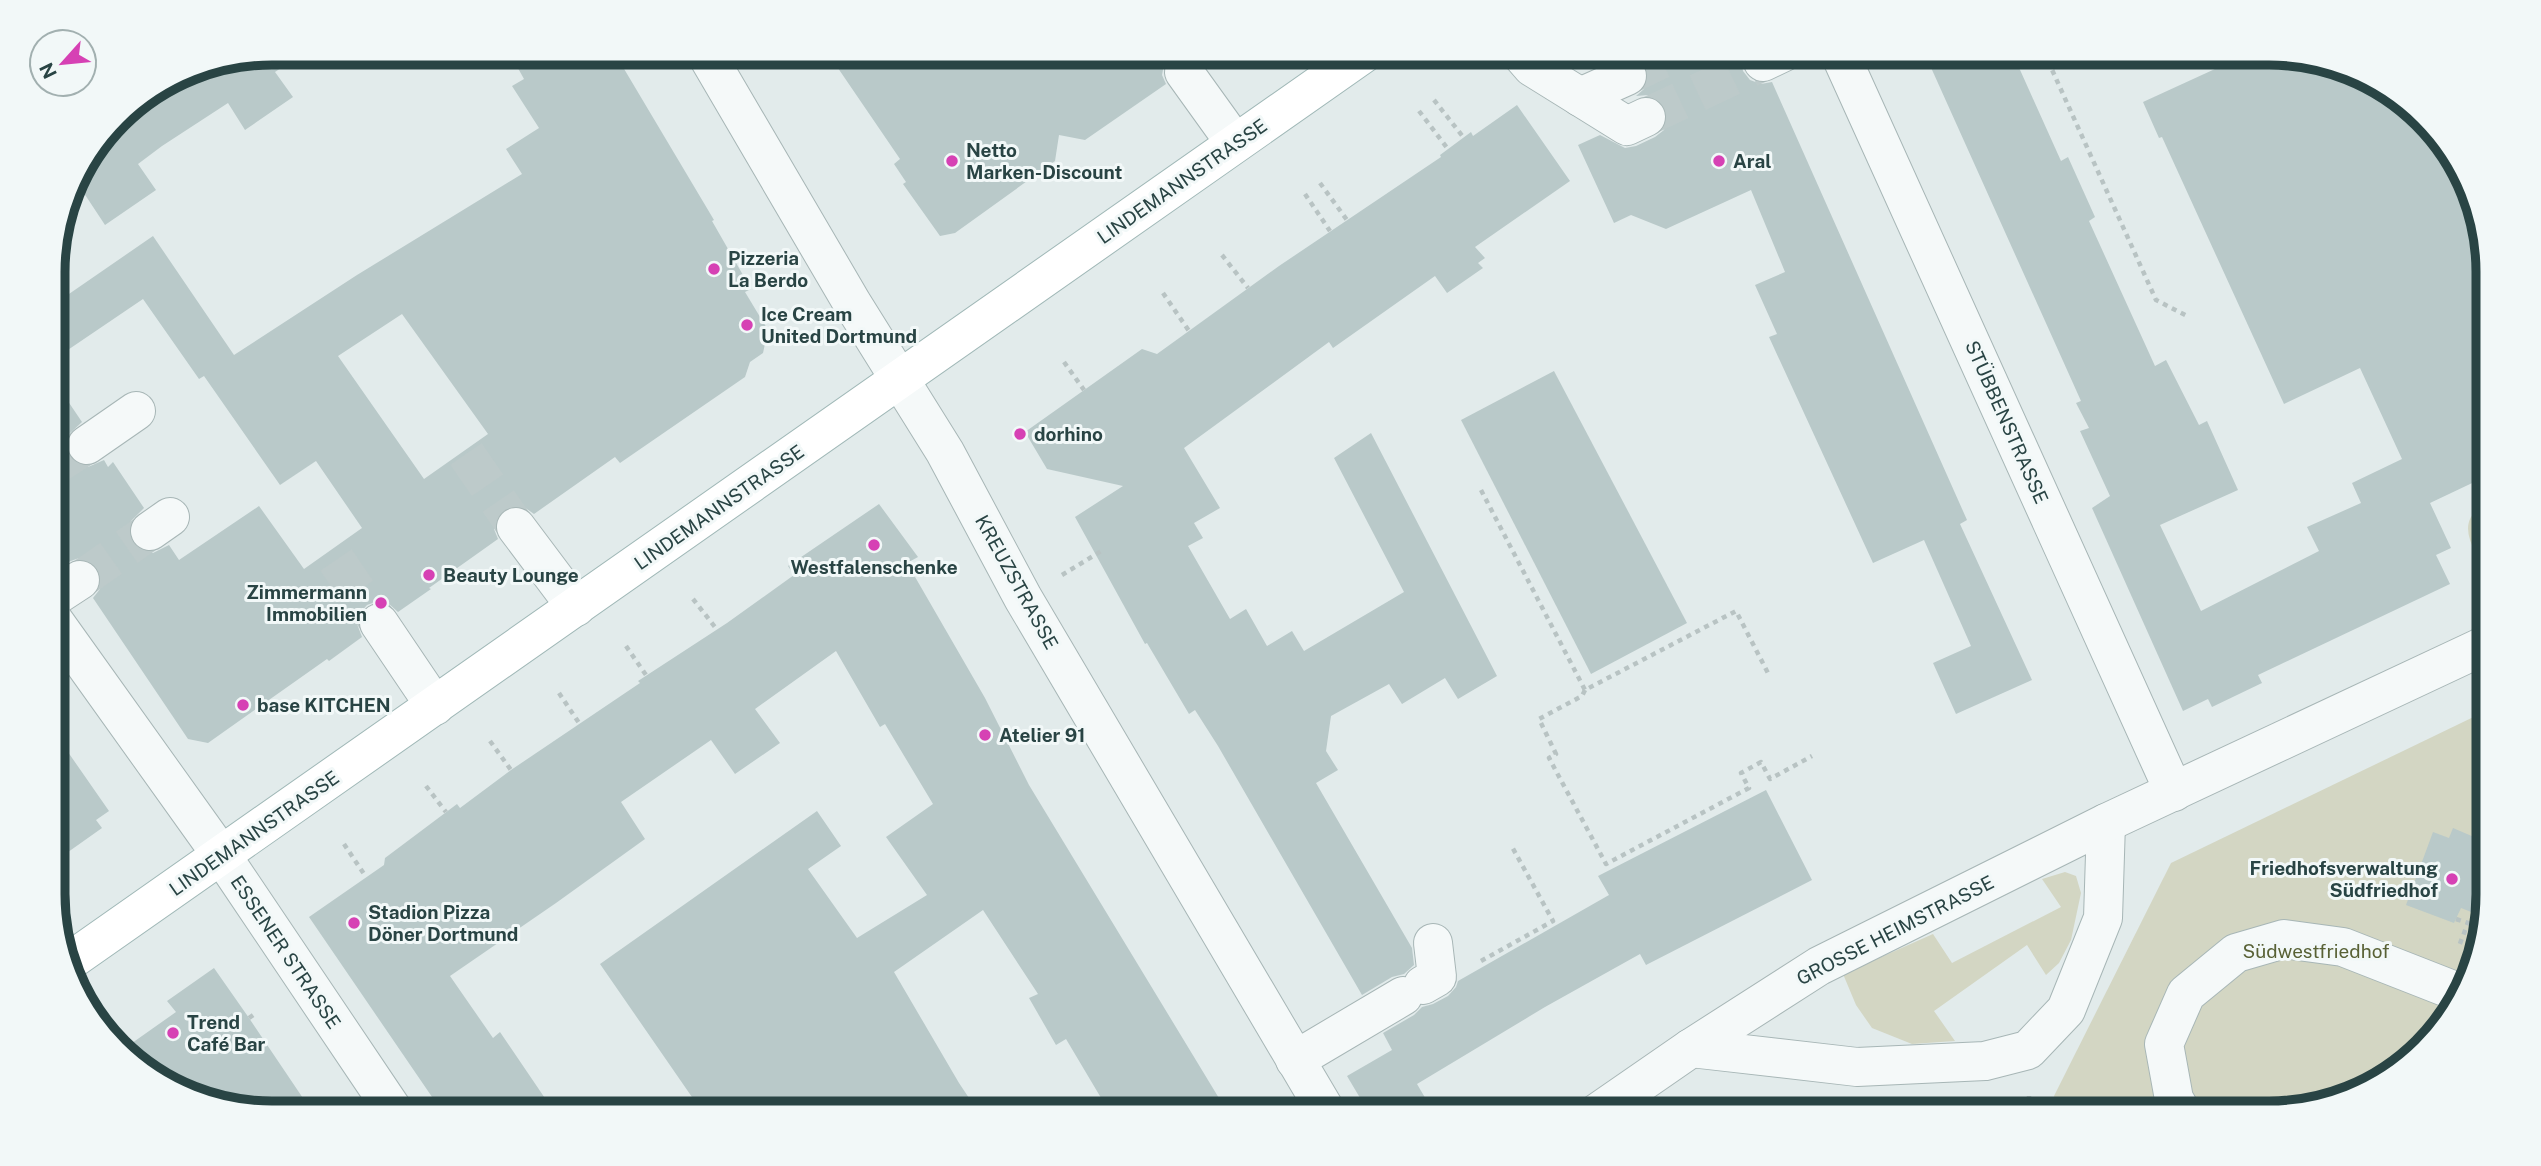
<svg xmlns="http://www.w3.org/2000/svg" width="2541" height="1166" font-family="'Public Sans',sans-serif">
  <style>
    .green { fill: #d3d6c3 }
    .building { fill: #b9c9c9; fill-rule: evenodd }
    .lines { fill: none; stroke-linecap: round; stroke-linejoin: round }
    .minor-tunnel { stroke: #bdcaca; stroke-width: 38; stroke-dasharray: 38 19; stroke-linecap: butt }
    .minor-casing { stroke: #a7b6b6; stroke-width: 40 }
    .major-casing { stroke: #a0b8b7; stroke-width: 40 }
    .path { stroke: #b8c3c3; stroke-width: 4.5; stroke-dasharray: 5 5; stroke-linecap: butt }
    .minor { stroke: #f5f9f9; stroke-width: 38 }
    .major { stroke: #fff; stroke-width: 38 }
    .poi-dot { fill: #d641b4; stroke: #f2f8f8; stroke-width: 2.5 }
    .labels { text-anchor: middle; dominant-baseline: central; stroke-width: 6; stroke-linejoin: round; paint-order: stroke }
    .poi-label { font-size: 19px; font-weight: bold; fill: #294444; stroke: #f2f8f8; text-anchor: start }
    .street-label { font-size: 19px; fill: #294444; stroke: #f2f8f8 }
    .park-label { font-size: 19px; fill: #586135; stroke: #f2f8f8 }
    .rim { fill: none; stroke: #294444; stroke-width: 9 }
  </style>
  <rect width="100%" height="100%" fill="#e2ebeb"/>
  <!-- green -->
  <g class="green">
    <path d="M2487,504l1,73c-13,-27 -37,-56 -1,-73z"/>
    <polygon points="2488,710 2488,894 2472,978 2443,1028 2391,1076 2283,1113 2058,1113 2054,1096 2171,863"/>
    <polygon points="2065,872 2076,876 2081,893 2071,940 2059,963 2046,975 2027,945 1934,1011 1955,1041 1912,1044 1872,1028 1856,1005 1843,974 1933,934 1952,963 2061,907 2042,879"/>
  </g>
  <!-- building -->
  <g class="building">
    <polygon points="272,52 305,52 275,72 293,97 245,130 228,103 162,146 138,164 156,190 105,225 74,178 127,107 188,69"/>
    <path d="M509,52h105l100,168 -2,1 39,68 -6,3 23,38 -5,23 -13,9 -5,15 -125,86 -5,-6 -81,57 -10,-7 -11,-2 -10,4 -7,10 -2,10 4,10 -69,49 2,1 -33,23 -10,-9 -10,-2 -11,4 -7,8 -3,11 5,13 -33,24 -2,-2 -119,84 -20,-4 -95,-141 7,-9 2,-10 -4,-11 -8,-7 -11,-3 -11,4 -14,-21 -1,-162 29,43 -15,14 -2,11 4,11 8,6 11,3 16,-7 4,7 5,-5 31,46 -13,13 -3,11 4,11 8,7 13,3 16,-8 10,15 80,-54 45,63 58,-41 -46,-67 -36,24 -76,-109 -5,3 -56,-80 -90,61v-55l100,-69 81,119 123,-80 165,-101 -16,-25 33,-21 -27,-42 12,-7zM402,314l86,120 -64,45 -86,-123z"/>
    <polygon points="827,52 1176,52 1164,64 1162,75 1166,84 1085,140 1059,135 1055,161 955,233 940,236 903,184 906,182 894,164 900,159"/>
    <polygon points="1616,52 1744,52 1741,61 1743,71 1750,80 1761,84 1772,82 1967,520 1960,524 2032,680 1956,714 1933,663 1971,646 1924,540 1873,563 1769,337 1777,334 1755,285 1785,272 1751,190 1666,229 1631,215 1614,223 1578,145 1600,135 1625,148 1636,146 1655,137 1664,130 1668,118 1665,107 1659,99 1648,95 1636,96 1644,89 1649,79 1647,66 1639,58 1629,54 1618,56"/>
    <polygon points="1924,52 2012,52 2061,161 2068,157 2095,217 2089,221 2155,366 2166,360 2199,425 2207,421 2238,490 2160,525 2201,611 2319,551 2307,527 2361,503 2352,483 2402,459 2360,368 2284,404 2162,137 2159,138 2143,102 2252,52 2269,52 2353,69 2443,139 2487,244 2487,476 2430,503 2451,548 2436,555 2450,584 2258,675 2262,683 2212,707 2208,699 2183,711 2092,508 2110,496 2080,431 2089,428 2076,403 2081,401"/>
    <polygon points="1517,105 1570,181 1475,247 1485,258 1478,263 1483,268 1447,293 1435,276 1333,348 1329,342 1184,448 1220,508 1194,523 1203,538 1188,546 1230,619 1246,609 1267,646 1292,631 1304,651 1404,592 1334,458 1371,433 1497,676 1458,699 1445,678 1402,704 1389,684 1331,716 1326,751 1338,770 1316,783 1412,948 1414,965 1404,974 1392,977 1362,995 1218,746 1195,710 1189,714 1147,643 1145,644 1075,517 1123,486 1047,469 1025,432 1142,349 1157,354 1279,266 1441,157 1440,155 1471,132 1473,136"/>
    <polygon points="1554,371 1687,623 1591,674 1461,420"/>
    <polygon points="879,504 918,557 907,563 985,698 1029,785 1228,1113 1110,1113 1066,1039 1056,1045 1029,998 1038,994 983,910 894,972 959,1083 979,1113 703,1113 600,964 817,811 841,846 808,869 857,938 927,895 886,837 933,804 885,724 880,727 836,651 755,709 780,743 735,774 711,740 621,802 645,839 556,903 450,976 493,1038 500,1032 555,1113 443,1113 309,917 384,865 385,858 457,804 460,808 511,770 640,683 638,681 727,623 794,575 788,566"/>
    <polygon points="54,732 109,811 96,820 102,828 54,862"/>
    <polygon points="1766,790 1812,880 1646,965 1640,954 1545,1007 1417,1084 1434,1113 1369,1113 1347,1076 1392,1050 1383,1033 1414,1015 1422,1007 1433,1004 1448,996 1456,987 1458,981 1609,895 1598,876"/>
    <polygon points="2453,828 2488,843 2488,894 2484,917 2461,908 2454,923 2406,905 2433,832 2449,838"/>
    <polygon points="214,968 249,1018 313,1113 272,1114 188,1097 125,1048 176,1012 167,1001"/>
  </g>
  <g class="lines">
    <!-- minor-tunnel -->
    <g class="minor-tunnel">
      <polyline points="1627,76 1677,52"/>
      <polyline points="1646,117 1763,62"/>
      <polyline points="466,454 516,527"/>
      <polyline points="53,467 87,445"/>
      <polyline points="336,560 379,623"/>
      <polyline points="80,580 150,531"/>
    </g>
    <!-- minor casing -->
    <g class="minor-casing">
      <g id="minor">
        <polyline points="705,52 852,303 945,452 1023,598 1327,1113"/>
        <polyline points="1519,52 1532,67 1627,126 1646,117"/>
        <polyline points="1839,52 2174,792"/>
        <polyline points="1763,62 1784,52"/>
        <polyline points="1184,72 1235,143"/>
        <polyline points="1580,97 1627,76"/>
        <polyline points="87,445 136,411"/>
        <polyline points="516,527 576,607"/>
        <polyline points="150,531 170,517"/>
        <polyline points="54,597 80,580"/>
        <polyline points="54,621 222,856 395,1113"/>
        <polyline points="379,623 435,706"/>
        <polyline points="1423,985 1437,977 1433,943"/>
        <polyline points="1691,1048 1857,1067 1985,1061 2028,1050 2066,1010 2103,918 2106,823"/>
        <polyline points="1295,1060 1403,996"/>
        <polyline points="1597,1113 1691,1048 1819,966 2106,823 2488,644"/>
        <polyline points="2182,1113 2174,1099 2164,1044 2186,994 2236,953 2284,939 2343,947 2463,994"/>
      </g>
    </g>
    <!-- major casing -->
    <g class="major-casing">
      <polyline id="major" points="70,961 1366,52"/>
    </g>
    <!-- path -->
    <g class="path">
      <polyline points="2044,52 2156,300 2189,317"/>
      <polyline points="1434,100 1464,138"/>
      <polyline points="1419,111 1448,149"/>
      <polyline points="1320,183 1347,220"/>
      <polyline points="1305,194 1330,231"/>
      <polyline points="1222,255 1248,288"/>
      <polyline points="1163,293 1189,331"/>
      <polyline points="1064,362 1084,390"/>
      <polyline points="1481,490 1585,690 1736,611 1770,677"/>
      <polyline points="1062,575 1103,550"/>
      <polyline points="693,599 715,627"/>
      <polyline points="626,646 646,675"/>
      <polyline points="1585,690 1582,696 1539,719 1556,754 1549,758 1606,864 1749,788 1741,773 1761,762 1770,779 1812,756"/>
      <polyline points="559,693 579,723"/>
      <polyline points="490,741 511,770"/>
      <polyline points="426,786 446,812"/>
      <polyline points="344,844 366,877"/>
      <polyline points="2456,919 2468,923 2459,946"/>
      <polyline points="1481,961 1553,921 1511,845"/>
      <polyline points="249,1018 256,1013"/>
      <polyline points="2029,1096 2029,1113"/>
      <polyline points="316,1113 321,1109"/>
    </g>
    <!-- minor -->
    <use href="#minor" class="minor"/>
    <!-- major -->
    <use href="#major" class="major"/>
  </g>
  <!-- markers -->
  <g class="poi-dot">
    <circle cx="952" cy="161" r="7"/>
    <circle cx="1719" cy="161" r="7"/>
    <circle cx="714" cy="269" r="7"/>
    <circle cx="747" cy="325" r="7"/>
    <circle cx="1020" cy="434" r="7"/>
    <circle cx="874" cy="545" r="7"/>
    <circle cx="429" cy="575" r="7"/>
    <circle cx="381" cy="603" r="7"/>
    <circle cx="243" cy="705" r="7"/>
    <circle cx="985" cy="735" r="7"/>
    <circle cx="2452" cy="879" r="7"/>
    <circle cx="354" cy="923" r="7"/>
    <circle cx="173" cy="1033" r="7"/>
  </g>
  <g class="labels">
    <!-- poi labels -->
    <g class="poi-label">
      <text x="966" y="150">Netto<tspan x="966" dy="22">Marken-Discount</tspan></text>
      <text x="1733" y="161">Aral</text>
      <text x="728" y="258">Pizzeria<tspan x="728" dy="22">La Berdo</tspan></text>
      <text x="761" y="314">Ice Cream<tspan x="761" dy="22">United Dortmund</tspan></text>
      <text x="1034" y="434">dorhino</text>
      <text x="874" y="567" text-anchor="middle">Westfalenschenke</text>
      <text x="443" y="575">Beauty Lounge</text>
      <text x="367" y="592" text-anchor="end">Zimmermann<tspan x="367" dy="22">Immobilien</tspan></text>
      <text x="257" y="705">base KITCHEN</text>
      <text x="999" y="735">Atelier 91</text>
      <text x="2438" y="868" text-anchor="end">Friedhofsverwaltung<tspan x="2438" dy="22">Südfriedhof</tspan></text>
      <text x="368" y="912">Stadion Pizza<tspan x="368" dy="22">Döner Dortmund</tspan></text>
      <text x="187" y="1022">Trend<tspan x="187" dy="22">Café Bar</tspan></text>
    </g>
    <!-- street labels -->
    <g class="street-label">
      <text transform="translate(1182 181) rotate(-35)">LINDEMANNSTRASSE</text>
      <text transform="translate(2007 422) rotate(66)">STÜBBENSTRASSE</text>
      <text transform="translate(719 507) rotate(-35)">LINDEMANNSTRASSE</text>
      <text transform="translate(1017 582) rotate(61)">KREUZSTRASSE</text>
      <text transform="translate(254 833) rotate(-35)">LINDEMANNSTRASSE</text>
      <text transform="translate(1895 930) rotate(-27)">GROSSE HEIMSTRASSE</text>
      <text transform="translate(286 952) rotate(56)">ESSENER STRASSE</text>
    </g>
    <!-- park labels -->
    <g class="park-label">
      <text x="2316" y="951">Südwestfriedhof</text>
    </g>
  </g>
  <!-- crop -->
  <path d="M0 0H2541V1166H0ZM272 65H2269A207 207 0 0 1 2476 272V894A207 207 0 0 1 2269 1101H272A207 207 0 0 1 65 894V272A207 207 0 0 1 272 65Z" fill="#f2f8f8" fill-rule="evenodd"/>
  <path class="rim" d="M272 65H2269A207 207 0 0 1 2476 272V894A207 207 0 0 1 2269 1101H272A207 207 0 0 1 65 894V272A207 207 0 0 1 272 65Z"/>
  <!-- north arrow -->
  <g transform="translate(63 63) rotate(243)"><circle r="33" fill="#f2f8f8" stroke="#a2b0b0" stroke-width="2"/>
  <path d="M0-5L12 26L0 18L-12 26Z" fill="#d641b4"/>
  <text y="-10" font-size="19" font-weight="bold" text-anchor="middle" fill="#294444">N</text>
  </g>
</svg>
